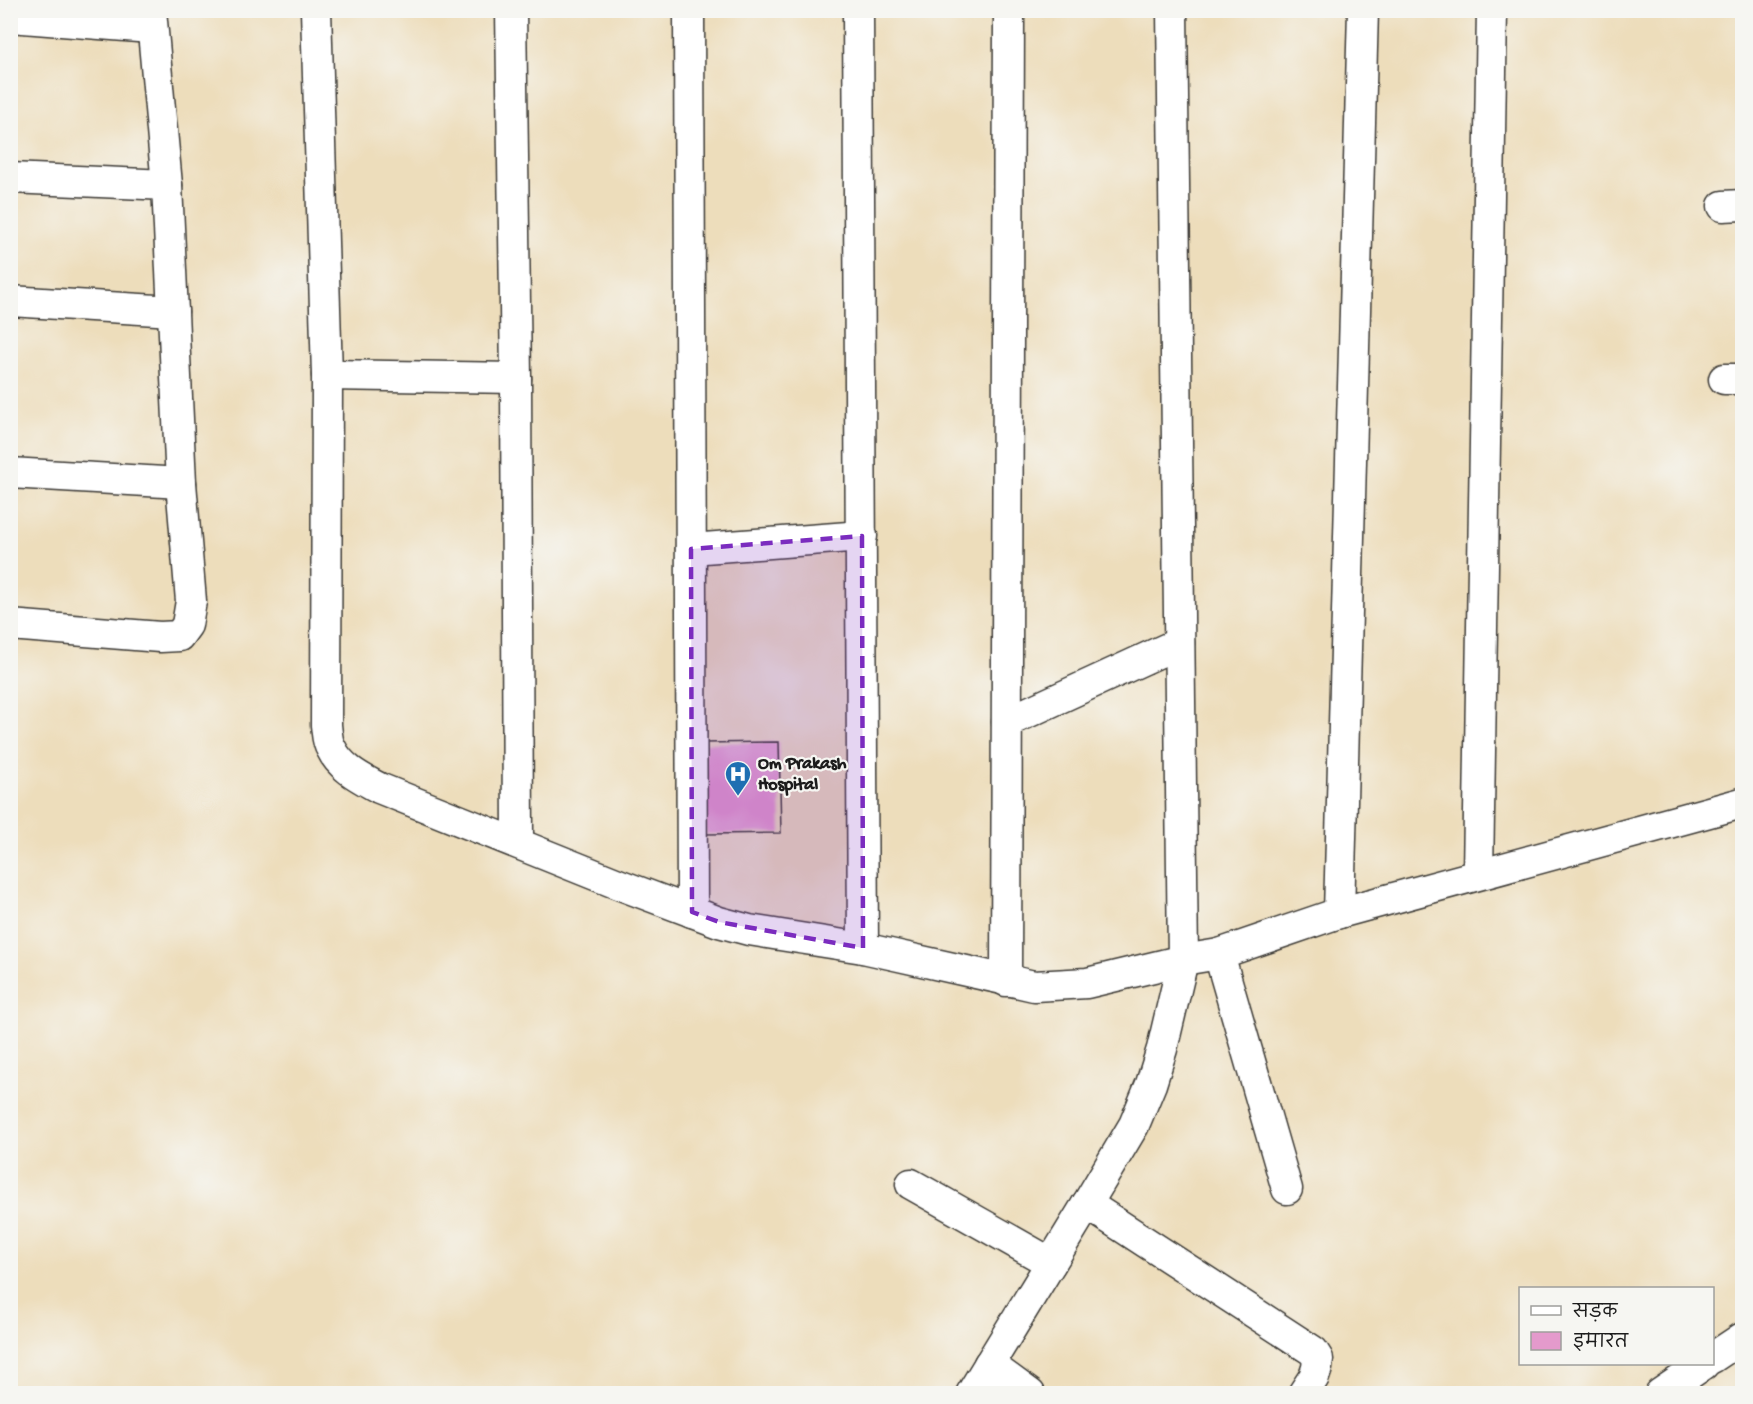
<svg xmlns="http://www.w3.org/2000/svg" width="1753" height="1404" font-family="'Gochi Hand','Playpen Sans Deva',sans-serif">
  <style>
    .building { fill: #e49acc }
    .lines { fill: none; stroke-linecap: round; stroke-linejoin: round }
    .minor-casing { stroke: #3b3934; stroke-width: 33 }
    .minor { stroke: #fff; stroke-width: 30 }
    .marked { fill: #7b2cbf; fill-opacity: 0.2; stroke: #7b2cbf; stroke-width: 4.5; stroke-dasharray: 12 8; stroke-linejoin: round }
    .labels { text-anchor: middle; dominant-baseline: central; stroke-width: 4.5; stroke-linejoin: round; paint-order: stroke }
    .poi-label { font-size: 18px; font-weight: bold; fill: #1c1c1c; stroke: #f6f6f2; text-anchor: start }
  </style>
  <rect width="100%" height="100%" fill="#f6f6f2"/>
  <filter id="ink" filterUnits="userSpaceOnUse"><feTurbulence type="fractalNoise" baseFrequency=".0167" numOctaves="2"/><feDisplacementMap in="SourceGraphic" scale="12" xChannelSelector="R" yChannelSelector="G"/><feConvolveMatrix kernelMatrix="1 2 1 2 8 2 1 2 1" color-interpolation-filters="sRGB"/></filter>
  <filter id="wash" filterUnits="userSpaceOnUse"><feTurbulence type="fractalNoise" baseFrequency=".008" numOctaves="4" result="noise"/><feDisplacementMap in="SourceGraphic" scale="24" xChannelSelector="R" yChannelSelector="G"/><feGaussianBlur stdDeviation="1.35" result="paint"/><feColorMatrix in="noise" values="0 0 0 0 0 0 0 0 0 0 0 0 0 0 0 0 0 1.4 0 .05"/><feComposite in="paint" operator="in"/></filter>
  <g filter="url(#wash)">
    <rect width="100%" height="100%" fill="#edddbb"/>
    <g id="blocks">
      <!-- building -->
      <polygon class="building" points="779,742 781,833 706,834 704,743"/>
    </g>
  </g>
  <g filter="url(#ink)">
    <use href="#blocks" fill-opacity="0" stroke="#3b3934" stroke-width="1.5"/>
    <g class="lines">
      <!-- minor casing -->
      <g class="minor-casing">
        <g id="minor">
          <path d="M316,10l11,365 -1,350c1,7 1,17 5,23 9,20 30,30 48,40l239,96 101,38 30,8 114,18 171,38 53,-3 96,-23 36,-6 120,-41 403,-110"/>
          <polyline points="511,10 516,378 518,843"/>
          <polyline points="689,10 692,912"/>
          <polyline points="858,10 863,948"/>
          <polyline points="10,17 151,28"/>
          <polyline points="10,178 167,185"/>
          <polyline points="1723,206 1742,205"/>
          <polyline points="10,301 173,311"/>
          <polyline points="327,375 516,378"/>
          <polyline points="1724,379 1742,379"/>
          <polyline points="10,473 181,483"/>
          <polyline points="691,549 862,536"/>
          <polyline points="10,625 160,637 179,636 187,625 191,601 181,483 167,185 151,10"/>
          <polyline points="1007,722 1179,643"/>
          <polyline points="1478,874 1492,10"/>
          <polyline points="1339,913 1363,10"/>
          <polyline points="1219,954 1287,1189"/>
          <polyline points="1006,981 1009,10"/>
          <polyline points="911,1184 1051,1263"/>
          <polyline points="1087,1204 1313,1351 1318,1359 1317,1368 1314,1377 1303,1394"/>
          <polyline points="1712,1358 1742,1338"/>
          <polyline points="989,1364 1030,1394"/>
          <polyline points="971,1394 1087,1204 1134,1125 1151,1084 1162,1049 1183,960 1172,10"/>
          <polyline points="1660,1394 1704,1364"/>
        </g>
      </g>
      <!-- minor -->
      <use href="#minor" class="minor"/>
    </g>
  </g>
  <!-- marked area -->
  <path class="marked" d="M862,536l1,412 -144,-26 -27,-10 -1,-363z"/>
  <!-- icons -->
  <defs>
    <g id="hospital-pin" transform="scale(1.35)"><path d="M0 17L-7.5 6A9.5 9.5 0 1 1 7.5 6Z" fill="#1f6fb2" stroke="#f6f6f2"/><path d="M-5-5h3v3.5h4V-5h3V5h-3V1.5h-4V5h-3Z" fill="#fff"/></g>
  </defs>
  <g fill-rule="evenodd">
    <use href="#hospital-pin" x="738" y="774"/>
  </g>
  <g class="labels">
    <!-- poi labels -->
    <g class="poi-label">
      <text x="758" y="764">Om Prakash<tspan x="758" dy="21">Hospital</tspan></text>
    </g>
  </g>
  <!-- margin -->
  <rect width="1753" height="1404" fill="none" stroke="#f6f6f2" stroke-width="36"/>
  <!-- legend -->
  <rect x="1519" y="1287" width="195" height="78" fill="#f6f6f2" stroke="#9f9f9c" stroke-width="1.5"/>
  <rect x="1531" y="1306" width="30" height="9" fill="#ffffff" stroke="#9f9f9c" stroke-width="1.5"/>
  <text x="1573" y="1317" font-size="18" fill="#1c1c1c">सड़क</text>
  <rect x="1531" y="1332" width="30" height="18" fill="#e49acc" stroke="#9f9f9c" stroke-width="1.5"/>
  <text x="1573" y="1347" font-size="18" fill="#1c1c1c">इमारत</text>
</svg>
